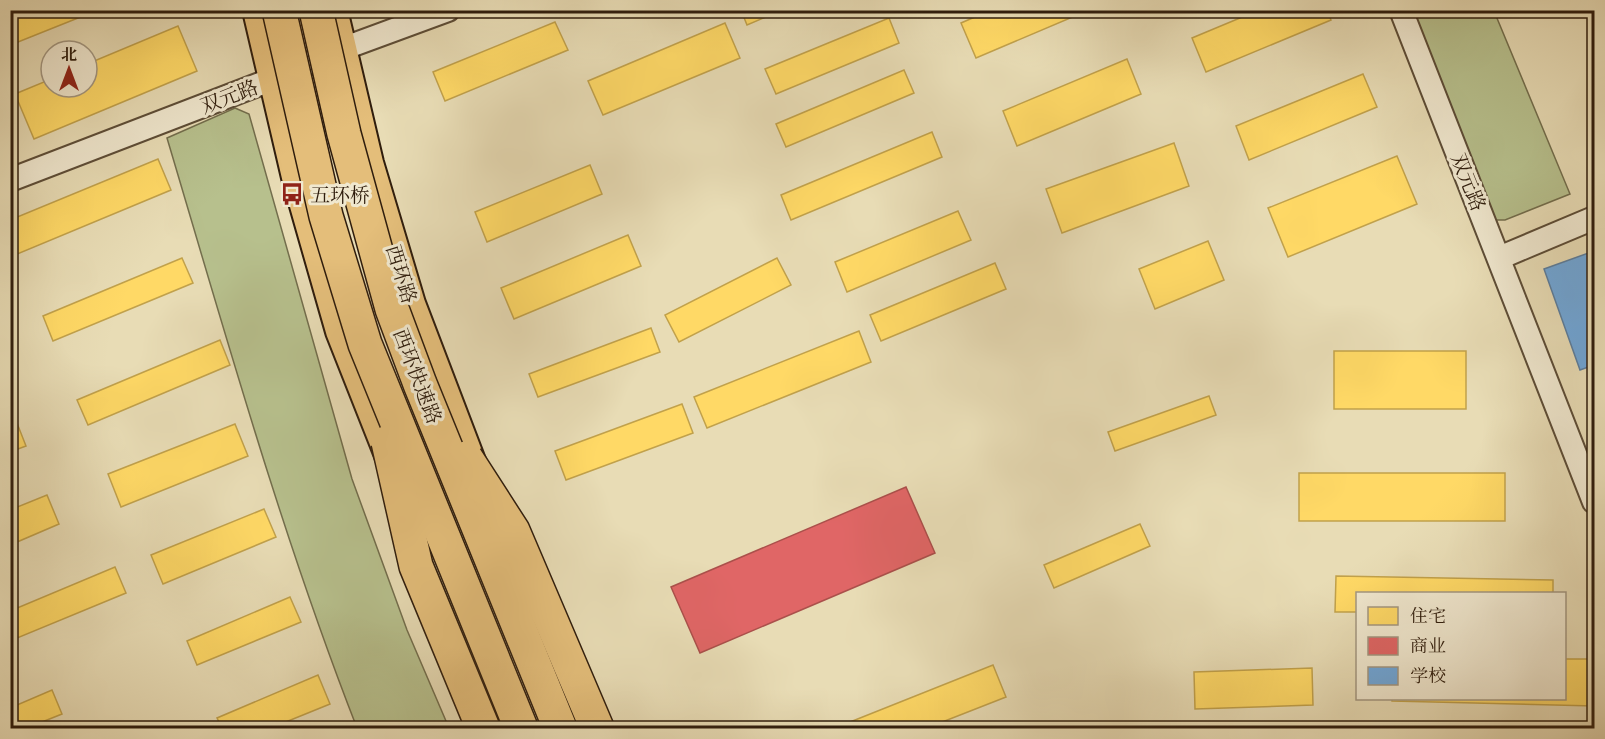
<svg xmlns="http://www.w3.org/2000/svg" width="1605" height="739" font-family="'Gentium Book Plus','Noto Serif SC',serif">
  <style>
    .green { fill: #b7c08d; stroke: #736e4d; stroke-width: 1.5 }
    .homes { fill: #ffd966; stroke: #c1a14b; stroke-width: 1.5 }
    .shops { fill: #e06666; stroke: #ab504b; stroke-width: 1.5 }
    .schools { fill: #6fa8dc; stroke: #5c7e9e; stroke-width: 1.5 }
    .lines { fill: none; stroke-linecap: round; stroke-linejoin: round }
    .minor-casing { stroke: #5d4d37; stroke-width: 26 }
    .major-casing { stroke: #2f1d0d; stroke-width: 32 }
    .minor { stroke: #f0e8cf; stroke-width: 22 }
    .major { stroke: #e4be7a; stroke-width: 28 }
    .highway-bridge-casing { stroke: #2f1d0d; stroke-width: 36; stroke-linecap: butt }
    .highway-bridge { stroke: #e4be7a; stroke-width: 33 }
    .labels { text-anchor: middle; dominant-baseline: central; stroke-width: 6; stroke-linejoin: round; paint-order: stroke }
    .street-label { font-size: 20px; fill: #2f1d0d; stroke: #f0e8cf }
    .poi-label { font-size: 20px; fill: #2f1d0d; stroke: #f0e8cf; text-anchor: start }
  </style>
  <rect width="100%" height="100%" fill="#e8dcb5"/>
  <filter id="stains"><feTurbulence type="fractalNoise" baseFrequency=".00333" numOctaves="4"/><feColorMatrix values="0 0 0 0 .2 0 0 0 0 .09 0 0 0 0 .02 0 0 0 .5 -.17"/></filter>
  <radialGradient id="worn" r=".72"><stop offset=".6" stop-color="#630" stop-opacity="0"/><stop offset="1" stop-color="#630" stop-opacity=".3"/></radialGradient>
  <!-- green -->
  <g class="green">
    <polygon points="1405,11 1494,11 1570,194 1505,220 1496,220 1485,216"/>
    <path d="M235,108l14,6 103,365 55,151 42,98h-92c-75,-192 -131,-392 -190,-590z"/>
  </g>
  <!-- homes -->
  <g class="homes">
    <polygon points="13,10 98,10 13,44 10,37 10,11"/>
    <polygon points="741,10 782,10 747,25"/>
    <polygon points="991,10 1089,10 976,58 961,23"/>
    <polygon points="1259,10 1327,10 1331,20 1206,72 1192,38"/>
    <polygon points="889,18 899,43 776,94 765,69"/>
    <polygon points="555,22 568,50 445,101 433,72"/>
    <polygon points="725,23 740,58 603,115 588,81"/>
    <polygon points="178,26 197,71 34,139 15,94 51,79 51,87 87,87 87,64"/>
    <polygon points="1127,59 1141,94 1017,146 1003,111"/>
    <polygon points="904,70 914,93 786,147 776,124"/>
    <polygon points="1363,74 1377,107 1249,160 1236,126"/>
    <polygon points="932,132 942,157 791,220 781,195"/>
    <polygon points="1174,143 1189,186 1062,233 1046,189"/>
    <polygon points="1397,156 1417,204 1288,257 1268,208"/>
    <polygon points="158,159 171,190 10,257 10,220"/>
    <polygon points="590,165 602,194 487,242 475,212"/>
    <polygon points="958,211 971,240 847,292 835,262"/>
    <polygon points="628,235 641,266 514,319 501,288"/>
    <polygon points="1208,241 1224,280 1155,309 1139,269"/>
    <polygon points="182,258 193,283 53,341 43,316"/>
    <polygon points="777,258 791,285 679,342 665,315"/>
    <polygon points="995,263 1006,289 881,341 870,315"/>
    <polygon points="651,328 660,352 538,397 529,374"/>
    <polygon points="859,331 871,362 707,428 694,397"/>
    <polygon points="220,340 230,365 88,425 77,400"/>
    <rect x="1334" y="351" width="132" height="58"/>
    <polygon points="1209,396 1216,415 1115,451 1108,432"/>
    <polygon points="682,404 693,433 566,480 555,451"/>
    <polygon points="15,418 26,446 10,452 10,420"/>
    <polygon points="235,424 248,456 121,507 108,474"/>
    <rect x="1299" y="473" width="206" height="48"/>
    <polygon points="47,495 59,524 10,545 10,510"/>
    <polygon points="264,509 276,537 163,584 151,555"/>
    <polygon points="1140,524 1150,546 1054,588 1044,565"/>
    <polygon points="115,567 126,593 10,641 10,611"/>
    <polygon points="1336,576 1553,580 1553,594 1358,594 1358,612 1335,612"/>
    <polygon points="290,597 301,622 197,665 187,641"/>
    <polygon points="1564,659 1594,659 1594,706 1392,701 1392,698 1564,698"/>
    <polygon points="993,665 1006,697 927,728 835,728"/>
    <polygon points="1312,668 1313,705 1195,709 1194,672"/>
    <polygon points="318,675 330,704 271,728 222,728 217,718"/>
    <polygon points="52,690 62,714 27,728 10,728 10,708"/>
  </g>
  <!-- shops -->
  <polygon class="shops" points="906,487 935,553 700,653 671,587"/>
  <!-- schools -->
  <polygon class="schools" points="1594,251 1594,365 1580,370 1544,269"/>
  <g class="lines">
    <!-- minor casing -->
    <g class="minor-casing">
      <g id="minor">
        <polyline points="1401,10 1594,502"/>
        <polyline points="10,180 273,79 342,49 448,10"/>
        <polyline points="1499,258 1594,218"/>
      </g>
    </g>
    <!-- major casing -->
    <g class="major-casing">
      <g id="major">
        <polyline points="257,10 296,177 340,331 393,465"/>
        <polyline points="333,10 369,163 411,304 477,477"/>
      </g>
    </g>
    <!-- minor -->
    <use href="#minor" class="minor"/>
    <!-- major -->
    <use href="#major" class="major"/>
    <!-- highway-bridge casing -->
    <g class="highway-bridge-casing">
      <g id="highway-bridge">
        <polyline points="279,10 326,216 365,344 521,728"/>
        <polyline points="316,10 344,134 392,309 420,384 560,728"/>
        <polyline points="388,442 416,566 483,728"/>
        <polyline points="466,458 513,531 597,728"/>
      </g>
    </g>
    <!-- highway-bridge -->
    <use href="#highway-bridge" class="highway-bridge"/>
  </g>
  <!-- icons -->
  <defs>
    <g id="bus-bare" transform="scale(1.8)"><path d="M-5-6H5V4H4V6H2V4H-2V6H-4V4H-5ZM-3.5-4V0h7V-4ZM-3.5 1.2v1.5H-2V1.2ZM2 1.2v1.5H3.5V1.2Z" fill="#8f2418" stroke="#f0e8cf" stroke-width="2.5" paint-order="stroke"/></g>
  </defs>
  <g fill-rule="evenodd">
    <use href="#bus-bare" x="292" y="194"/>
  </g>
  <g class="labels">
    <!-- street labels -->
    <g class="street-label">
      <text transform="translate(229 96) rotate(-21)">双元路</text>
      <text transform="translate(1469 182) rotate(68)">双元路</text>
      <text transform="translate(402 274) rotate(73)">西环路</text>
      <text transform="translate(418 376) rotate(69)">西环快速路</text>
    </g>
    <!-- poi labels -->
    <g class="poi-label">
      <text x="310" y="194">五环桥</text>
    </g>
  </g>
  <!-- margin -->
  <rect width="1605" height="739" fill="none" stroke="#e8dcb5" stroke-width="36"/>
  <rect x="12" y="12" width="1581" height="715" fill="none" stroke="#2f1d0d" stroke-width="3"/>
  <rect x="18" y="18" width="1569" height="703" fill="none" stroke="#2f1d0d" stroke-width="1.5"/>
  <!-- legend -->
  <rect x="1356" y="592" width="210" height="108" fill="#f0e8cf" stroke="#a39781" stroke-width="1.5"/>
  <rect x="1368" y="607" width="30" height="18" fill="#ffd966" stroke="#a39781" stroke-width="1.5"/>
  <text x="1410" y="622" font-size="18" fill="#2f1d0d">住宅</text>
  <rect x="1368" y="637" width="30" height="18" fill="#e06666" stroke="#a39781" stroke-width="1.5"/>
  <text x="1410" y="652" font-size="18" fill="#2f1d0d">商业</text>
  <rect x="1368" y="667" width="30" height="18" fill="#6fa8dc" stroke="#a39781" stroke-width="1.5"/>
  <text x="1410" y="682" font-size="18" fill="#2f1d0d">学校</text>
  <!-- north arrow -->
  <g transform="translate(69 69)"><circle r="28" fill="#f0e8cf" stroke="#a39781" stroke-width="1.5"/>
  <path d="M0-4.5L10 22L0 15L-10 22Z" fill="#8f2418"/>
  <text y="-9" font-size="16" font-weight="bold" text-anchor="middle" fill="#2f1d0d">北</text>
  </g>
  <rect width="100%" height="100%" filter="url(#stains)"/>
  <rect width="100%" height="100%" fill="url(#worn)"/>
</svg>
